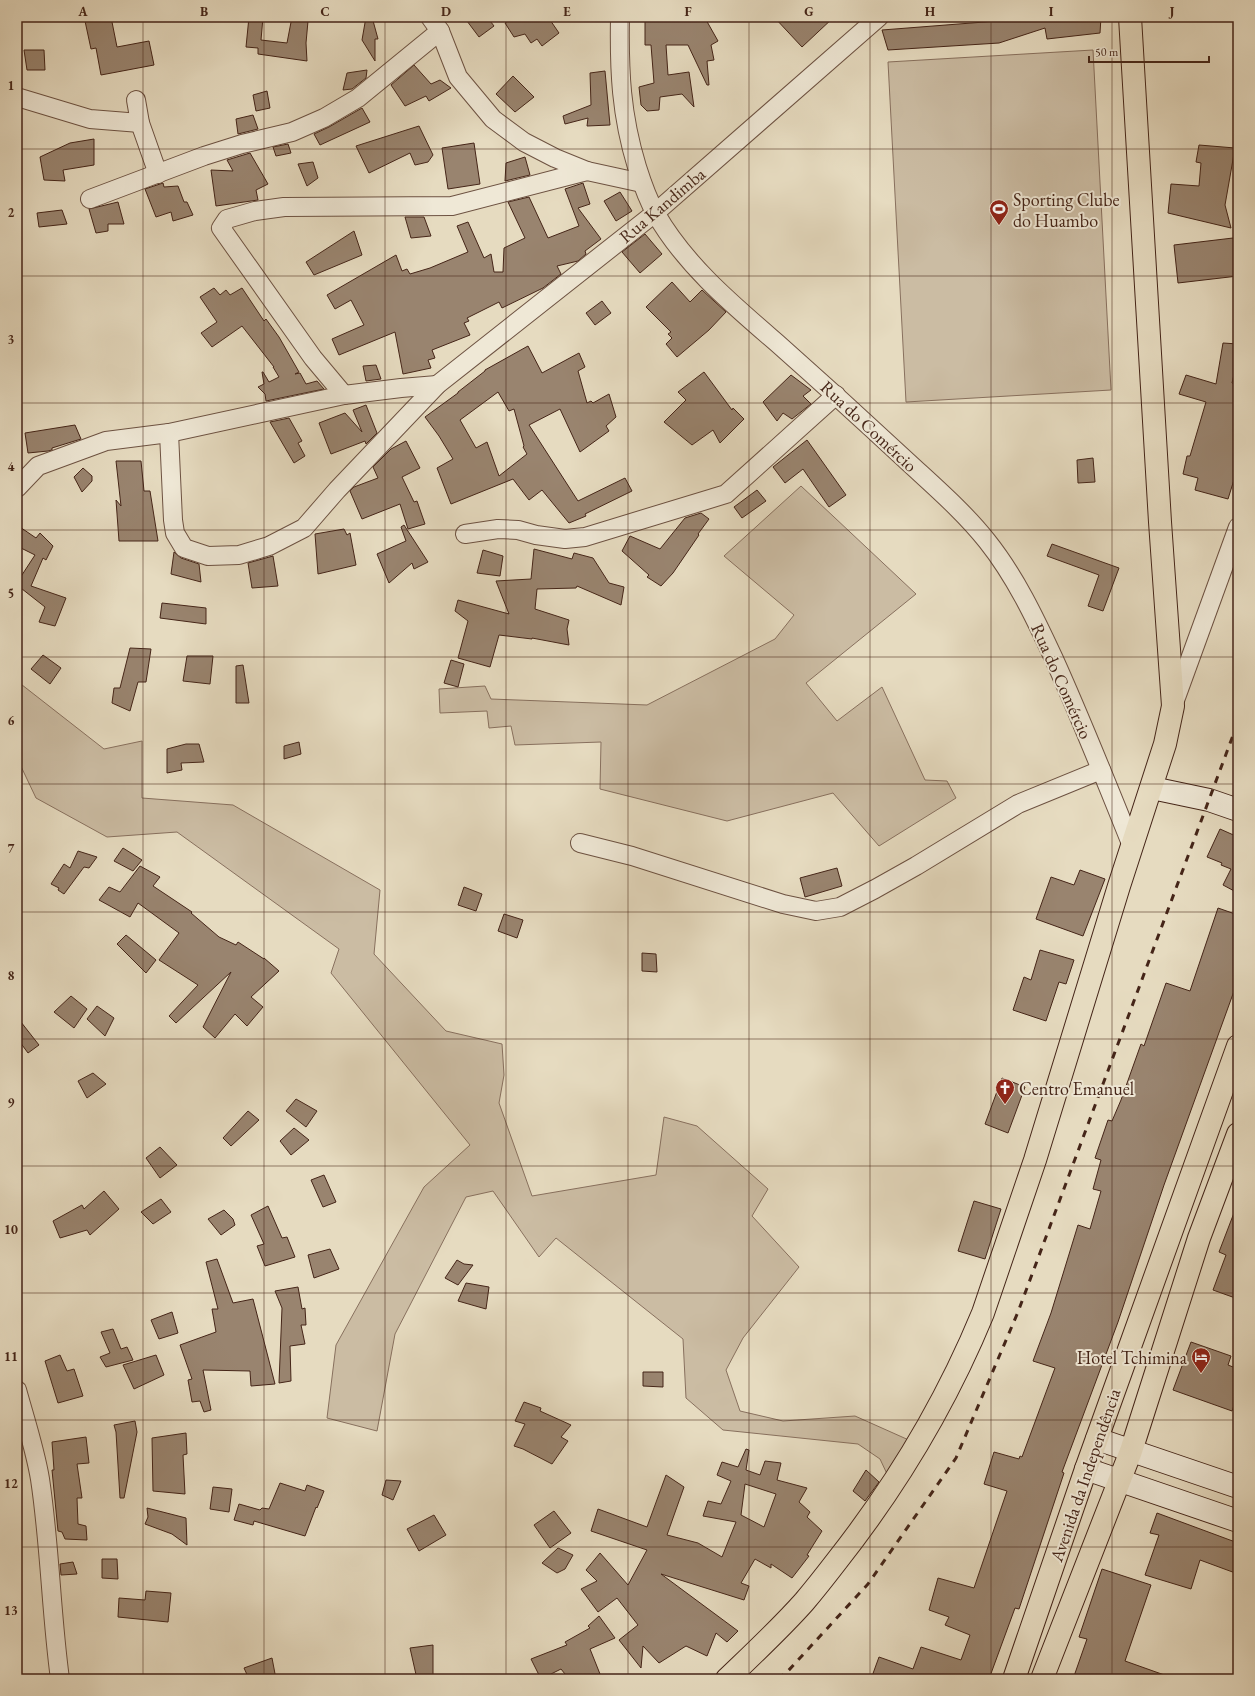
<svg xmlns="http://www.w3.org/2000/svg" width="1255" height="1696" font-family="'EB Garamond',serif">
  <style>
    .green { fill: #cbbca3; stroke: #88705e }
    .building { fill: #99846f; stroke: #452518; fill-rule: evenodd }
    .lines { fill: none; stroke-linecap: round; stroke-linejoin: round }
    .street-casing { stroke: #6d5242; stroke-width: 20 }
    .secondary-casing { stroke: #452518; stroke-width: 24 }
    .primary-casing { stroke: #452518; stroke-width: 24 }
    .street { stroke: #efe8d6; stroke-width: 18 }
    .secondary { stroke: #efe8d6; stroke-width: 22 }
    .primary { stroke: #e6dbc0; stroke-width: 22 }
    .rail { stroke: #452518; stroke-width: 3; stroke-dasharray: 7 7; stroke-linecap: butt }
    .grid { fill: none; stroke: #452518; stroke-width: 1; stroke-opacity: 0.55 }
    .labels { text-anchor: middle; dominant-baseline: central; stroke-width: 4; stroke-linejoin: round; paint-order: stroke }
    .poi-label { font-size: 18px; fill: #452518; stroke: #efe8d6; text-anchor: start }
    .street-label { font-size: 18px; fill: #452518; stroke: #efe8d6 }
    .neatline { fill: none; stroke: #452518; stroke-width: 1.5 }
    .grid-label { font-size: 13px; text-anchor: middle; font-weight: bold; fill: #452518 }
  </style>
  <rect width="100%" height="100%" fill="#e6dbc0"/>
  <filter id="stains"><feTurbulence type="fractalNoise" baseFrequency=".005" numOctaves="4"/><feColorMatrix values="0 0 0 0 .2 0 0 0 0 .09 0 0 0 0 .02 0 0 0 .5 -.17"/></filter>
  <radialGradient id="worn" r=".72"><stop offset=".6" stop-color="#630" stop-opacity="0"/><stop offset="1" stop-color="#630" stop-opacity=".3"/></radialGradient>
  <!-- green -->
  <g class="green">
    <polygon points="1093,50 1111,390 906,402 888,62"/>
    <polygon points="801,486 916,594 806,683 837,721 882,687 925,780 947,781 956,798 879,846 833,793 727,821 600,789 601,742 515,745 511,726 489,728 487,711 440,713 439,689 485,686 491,699 647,705 775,639 794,615 724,556"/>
    <polygon points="17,681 104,749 142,741 142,798 233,805 380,890 374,954 446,1031 502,1044 504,1075 499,1103 532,1196 656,1175 664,1117 697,1126 768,1189 752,1216 799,1267 743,1338 726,1370 740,1411 783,1421 855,1416 911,1441 888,1476 880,1459 858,1444 723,1430 686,1398 683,1339 556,1238 539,1257 493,1191 466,1197 395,1334 377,1431 327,1418 336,1345 424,1187 470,1145 331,973 339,949 177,832 107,837 36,798 17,758"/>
  </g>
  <!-- building -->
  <g class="building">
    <polygon points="103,17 111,17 117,47 149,41 154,65 101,75 96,48 91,49 85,21"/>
    <polygon points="249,17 263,17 261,40 287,43 292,17 308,21 306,43 307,61 258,54 258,48 246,47"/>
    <polygon points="366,17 372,17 378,39 375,39 375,61 362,40"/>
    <polygon points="464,17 487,17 494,26 479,37"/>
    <polygon points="514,17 548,17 559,33 542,46 537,39 531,43 525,34 514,37 505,23"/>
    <polygon points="774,17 834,17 802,47"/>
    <polygon points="999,17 1101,17 1100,33 1047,39 1045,28 999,43 888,50 882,30 997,21"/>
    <polygon points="645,18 705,18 718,41 711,45 714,60 707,61 709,85 707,85 688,45 666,45 668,75 689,72 694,107 682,94 660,97 659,110 647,111 641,105 639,87 654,83 651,45 645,45"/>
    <polygon points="24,50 44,50 45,70 27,70"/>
    <polygon points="414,65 431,84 440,80 451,88 429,101 426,96 405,106 391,85"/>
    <polygon points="367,70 366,78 352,89 343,90 347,73"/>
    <polygon points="605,71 610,125 587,126 588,118 565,124 563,116 591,105 590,73"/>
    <polygon points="513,76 534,97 515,112 496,94"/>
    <polygon points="267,91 270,108 256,111 253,95"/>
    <polygon points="362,108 370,122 320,145 314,134 329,127"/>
    <polygon points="253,115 258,129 238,134 236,119"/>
    <polygon points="419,126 433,155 428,162 415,165 410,153 369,173 356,146"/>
    <polygon points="94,139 94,165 63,170 65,181 44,180 40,157 70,143"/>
    <polygon points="474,143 480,184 448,189 442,148"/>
    <polygon points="288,144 291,153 276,156 273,147"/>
    <polygon points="1199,145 1235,148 1225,205 1231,228 1168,213 1171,184 1199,186 1201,163 1196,162"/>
    <polygon points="250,153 268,184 256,190 258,200 216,206 211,170 233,171 227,160"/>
    <polygon points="525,157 530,175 505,181 506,163"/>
    <polygon points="313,162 318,178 307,186 298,164"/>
    <polygon points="163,183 164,187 178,186 184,202 187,202 193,215 173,221 171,212 156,217 145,189"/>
    <polygon points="583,183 590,204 578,208 601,239 585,251 586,254 578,261 557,266 561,274 543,288 502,308 499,302 467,318 469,321 464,323 470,335 432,350 435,358 428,360 431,368 403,374 395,332 339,355 332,339 364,325 351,300 335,309 327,295 396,255 402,271 407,269 410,274 430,268 468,252 457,226 468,222 484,258 491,254 494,272 503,272 504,248 525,238 508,202 529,197 548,238 579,226 565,189"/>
    <polygon points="620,192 632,211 616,221 604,201"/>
    <polygon points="118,202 124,224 108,224 108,231 96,233 89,209"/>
    <polygon points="62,210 67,224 39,227 37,213"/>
    <polygon points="405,217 424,217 431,236 411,238"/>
    <polygon points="354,231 362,255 314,275 306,262"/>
    <polygon points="645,234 662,254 640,273 622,252"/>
    <polygon points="1233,238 1238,258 1238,276 1178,283 1174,245"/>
    <polygon points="672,282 690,302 702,290 726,312 709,330 677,357 666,344 672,338 668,334 671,332 646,307"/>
    <polygon points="214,288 220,295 226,290 230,295 242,288 264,321 266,319 279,337 299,372 295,374 300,373 306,384 317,381 324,389 266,401 265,394 258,387 264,384 262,372 263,372 269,382 279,377 273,367 274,367 242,326 212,347 201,333 217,322 200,297"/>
    <polygon points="602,301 611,313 595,325 586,313"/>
    <polygon points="1223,343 1238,344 1238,358 1232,383 1238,385 1238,467 1228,499 1195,490 1198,478 1183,474 1187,456 1190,456 1206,402 1179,394 1186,375 1216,384"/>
    <path d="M528,346l14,27 37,-20 6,14 -7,4 9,32 4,-2 2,2 16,-9 7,23 -10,9 3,5 -29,21 -20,-43 -31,16 49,76 47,-23 7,13 -47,23 1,2 -17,7 -27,-33 -13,10 -16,-21 -62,25 -14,-36 16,-9 -14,-23 -14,-19 33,-24v-1l27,-21v-1zM498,392l11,19 5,-2 10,37 -1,1 4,7 -28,22 -12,-34 -11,6 -16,-28z"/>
    <polygon points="376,365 381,379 366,381 363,366"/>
    <polygon points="704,372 732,410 733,408 744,419 720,443 713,430 692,445 664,422 686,400 678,392"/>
    <polygon points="791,375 811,390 803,396 811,404 792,419 783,413 777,421 763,402"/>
    <polygon points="366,405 377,433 366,444 365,441 331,454 319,423 345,413 362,432 353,410"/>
    <polygon points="289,418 302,441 298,443 305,456 294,463 270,422"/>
    <polygon points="75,425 81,439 52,448 52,450 48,451 28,453 25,433"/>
    <polygon points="807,440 846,495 829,507 803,469 785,483 773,467"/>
    <polygon points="406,441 420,468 402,477 414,502 417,501 425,524 408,529 400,504 362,519 350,491 354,487 378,478 373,467 391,449"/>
    <polygon points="1093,458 1095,482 1078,483 1077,460"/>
    <polygon points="116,461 141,461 144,491 150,491 158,541 119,541 116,500 121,506"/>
    <polygon points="83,468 92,476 92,481 82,492 74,477"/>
    <polygon points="757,490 766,501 742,518 734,507"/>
    <polygon points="701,513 709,519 698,534 699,535 673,573 661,586 647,577 649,575 622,551 630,536 660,549 685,518"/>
    <polygon points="17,525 36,538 40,533 53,546 46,560 43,558 31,586 66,598 55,626 39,622 45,607 17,585 17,580 18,581 35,555 17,546"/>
    <polygon points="404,525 428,562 414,569 412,563 389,583 377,554 406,541 401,527"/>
    <polygon points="344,529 347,535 350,533 356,565 318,574 315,534"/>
    <polygon points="1052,544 1119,568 1103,611 1088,606 1099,575 1047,556"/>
    <polygon points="534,549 572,559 574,553 593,558 609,583 624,587 621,605 577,586 576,588 537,589 535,609 569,620 567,629 569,645 532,638 532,639 499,635 490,667 458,658 468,621 455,611 458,600 509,614 496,581 531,579"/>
    <polygon points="483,550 503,556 500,576 477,573"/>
    <polygon points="174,552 181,558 199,564 201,582 171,574"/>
    <polygon points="273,556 278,586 252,588 248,563"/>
    <polygon points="162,603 206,608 206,624 160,618"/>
    <polygon points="130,648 151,649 146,682 138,682 130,711 112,703 114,688 120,688"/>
    <polygon points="43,655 61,668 50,684 31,669"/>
    <polygon points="187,656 213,656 210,684 183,681"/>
    <polygon points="451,660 464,664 458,687 444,683"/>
    <polygon points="243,665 249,703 236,703 236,666"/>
    <polygon points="299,742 301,754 284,759 284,746"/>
    <polygon points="186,744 199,744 204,762 181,763 182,770 167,773 167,749"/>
    <polygon points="1220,829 1238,837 1238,893 1223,885 1231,869 1221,865 1222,863 1207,857"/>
    <polygon points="123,848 142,860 133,871 114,861"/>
    <polygon points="78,851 97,857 89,868 84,867 64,894 58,890 59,888 51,884 64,864 70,868"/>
    <polygon points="140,866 160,877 153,886 192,912 191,913 219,937 236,945 238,942 264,959 264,958 279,971 251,997 263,1007 247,1026 235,1014 215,1038 203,1027 231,972 176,1023 169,1016 198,985 159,960 179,933 138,903 130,917 99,900 109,887 120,892"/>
    <polygon points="837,868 842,886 805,897 800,878"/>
    <polygon points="1080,870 1105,879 1083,936 1036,919 1051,877 1074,885"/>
    <polygon points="464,887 482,894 476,911 458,905"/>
    <polygon points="1218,908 1238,915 1238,980 1164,1185 1118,1322 1062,1472 1064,1473 1019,1609 1015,1608 989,1679 871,1679 879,1657 913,1669 921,1647 961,1660 970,1635 945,1625 949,1617 929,1610 938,1578 974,1588 1007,1491 984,1484 994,1452 1019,1459 1020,1456 1022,1457 1055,1368 1033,1361 1051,1313 1078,1225 1090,1229 1101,1191 1093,1189 1101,1160 1095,1158 1108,1120 1112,1121 1121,1100 1141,1044 1144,1046 1166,983 1190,991"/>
    <polygon points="504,914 523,920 517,938 498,931"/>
    <polygon points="126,935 156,960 146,973 117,944"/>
    <polygon points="1040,950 1074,960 1066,984 1059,982 1046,1021 1013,1010 1024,977 1031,980"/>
    <polygon points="642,953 656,954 657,972 642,971"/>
    <polygon points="71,996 87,1009 74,1028 54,1012"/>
    <polygon points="97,1006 114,1018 105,1036 87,1019"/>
    <polygon points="17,1017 39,1045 28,1053 17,1038"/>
    <polygon points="93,1073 106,1084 87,1098 78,1081"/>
    <polygon points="1002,1078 1025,1087 1008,1133 985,1124"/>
    <polygon points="296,1099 317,1111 306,1127 286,1111"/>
    <polygon points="248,1111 259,1120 231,1146 223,1138"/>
    <polygon points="294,1128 309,1140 291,1155 280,1141"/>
    <polygon points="160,1147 177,1165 160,1178 146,1158"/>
    <polygon points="324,1175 336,1202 323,1207 311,1180"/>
    <polygon points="104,1191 119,1209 90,1235 87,1230 60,1238 53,1221 82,1205 84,1209"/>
    <polygon points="161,1199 171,1212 153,1224 141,1212"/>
    <polygon points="974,1201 1001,1209 985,1259 958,1251"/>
    <polygon points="1237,1205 1238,1205 1238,1299 1213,1290 1226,1255 1219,1252"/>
    <polygon points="268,1206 282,1238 287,1237 295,1257 265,1266 257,1246 264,1244 251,1215"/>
    <polygon points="224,1210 233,1219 235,1225 221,1235 208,1219"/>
    <polygon points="330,1249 339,1269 314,1278 308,1255"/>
    <polygon points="217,1259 233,1303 253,1299 275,1384 251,1386 250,1371 203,1370 211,1410 204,1412 200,1401 192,1402 188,1380 192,1379 180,1345 216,1332 212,1309 218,1309 206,1262"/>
    <polygon points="457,1260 464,1264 473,1265 458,1285 445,1278"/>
    <polygon points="466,1283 489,1287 486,1309 458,1301"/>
    <polygon points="298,1287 302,1309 305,1308 306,1325 301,1325 305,1344 290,1346 291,1381 279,1383 282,1308 275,1291"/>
    <polygon points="172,1312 178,1333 159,1339 151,1320"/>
    <polygon points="113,1329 121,1349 127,1347 133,1360 106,1367 100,1357 110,1353 101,1332"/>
    <polygon points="1191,1342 1231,1356 1228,1365 1238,1369 1238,1394 1232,1411 1173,1390"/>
    <polygon points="60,1355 67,1371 74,1369 83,1396 58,1403 45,1361"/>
    <polygon points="156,1355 164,1375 134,1389 123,1365"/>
    <polygon points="643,1372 663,1372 663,1387 643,1386"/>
    <polygon points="524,1402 541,1408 540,1411 571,1425 561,1437 568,1441 552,1464 523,1449 514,1446 525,1424 515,1421"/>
    <polygon points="135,1421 137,1432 124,1498 120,1498 116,1432 114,1425"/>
    <polygon points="186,1433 187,1454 183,1455 185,1494 153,1491 152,1438"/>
    <polygon points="86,1437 89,1463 77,1464 82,1498 77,1498 78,1524 86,1526 87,1540 65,1539 62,1532 58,1531 52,1470 54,1470 52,1442"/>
    <path d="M746,1449l3,1 -3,20 14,5 5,-14 16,2 -4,17 30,8 -8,14 11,10 -3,5 15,14 -15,24 2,1 -17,22 -21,-14v4l-16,-9 -14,24 8,3 -5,14 -83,-26 77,57 -11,11 -11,-9 -9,23 -21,-10 -27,17 -16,-17 -2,22 -22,-28 19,-15 -21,-27 -19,14 -17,-23 16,-8 -11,-11 14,-17 28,32 19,-35 -56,-19 7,-22 49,18 19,-52 18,12 -17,48 31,8 24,14 14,-35 -33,-6 5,-15 13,3 10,-23 -14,-6 5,-13 16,5zM745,1484l31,10 -12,33 -23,-12z"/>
    <polygon points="866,1470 879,1482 865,1501 853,1491"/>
    <polygon points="386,1480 401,1481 393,1500 382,1495"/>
    <polygon points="280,1483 305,1491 307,1485 324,1491 317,1508 316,1507 305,1536 254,1521 253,1525 234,1520 239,1504 260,1510 262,1508 269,1509"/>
    <polygon points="213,1487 232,1489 229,1512 210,1509"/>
    <polygon points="147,1508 186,1518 187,1545 172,1534 145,1524 148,1517"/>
    <polygon points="554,1511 571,1533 550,1548 534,1525"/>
    <polygon points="1157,1513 1238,1543 1238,1574 1200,1560 1191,1589 1145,1575 1159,1535 1150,1533"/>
    <polygon points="434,1515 446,1535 419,1551 407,1529"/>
    <polygon points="558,1548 573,1555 565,1569 557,1573 542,1563"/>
    <polygon points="102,1559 117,1559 118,1579 102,1578"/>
    <polygon points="73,1562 77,1574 61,1575 60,1564"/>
    <polygon points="1102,1569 1151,1585 1125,1661 1170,1677 1170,1679 1073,1679 1087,1639 1079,1637"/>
    <polygon points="146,1591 171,1593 168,1622 118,1617 119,1598 145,1600"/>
    <polygon points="599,1616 615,1638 590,1649 602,1679 569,1679 561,1669 541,1679 531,1659 567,1645 565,1642 590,1628 588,1626"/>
    <polygon points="433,1645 433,1679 417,1679 410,1648"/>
    <polygon points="272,1658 276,1679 249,1679 244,1668"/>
  </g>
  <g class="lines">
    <!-- street casing -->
    <g class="street-casing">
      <g id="street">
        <polyline points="430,17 440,31 458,77 493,119 524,142 555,158 587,171 642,183"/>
        <path d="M620,17c-1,54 1,98 17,150 5,16 11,33 19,47 29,51 77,91 121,129 44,39 88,79 131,119 27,25 56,50 79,79 28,35 48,77 67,118 28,62 53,125 78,187"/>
        <polyline points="17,97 90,119 140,123"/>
        <polyline points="136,100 140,123 158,174"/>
        <polyline points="90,199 204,156 242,144 292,132 324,118 358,98 440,31"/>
        <polyline points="344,395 313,358 221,228 227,219 255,211 284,207 452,206 587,171"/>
        <polyline points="169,433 173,520 175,533 184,548 208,556 239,555 269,546 304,528 337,490 437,385 655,213 879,17"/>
        <polyline points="17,488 38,466 106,441 169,433 344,395 401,388 437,385"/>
        <polyline points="465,534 498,529 518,530 536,535 565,539 585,537 726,494 836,395"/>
        <polyline points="1174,703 1238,527"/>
        <polyline points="580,843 632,856 783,904 816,911 840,907 875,889 916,866 1018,804 1101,770"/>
        <path d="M17,1390c8,29 18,59 23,89 10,66 11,134 20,200"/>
      </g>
    </g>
    <!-- secondary casing -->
    <g class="secondary-casing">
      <g id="secondary">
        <polyline points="1152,788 1209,800 1238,810"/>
        <polyline points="1097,1439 1238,1487"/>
        <polyline points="1086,1469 1238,1521"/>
      </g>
    </g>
    <!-- primary casing -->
    <g class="primary-casing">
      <g id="primary">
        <path d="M727,1679c26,-25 53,-50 77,-77 11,-13 22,-27 32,-40 60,-76 110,-159 147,-249l52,-153 84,-274 46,-142 8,-38 -13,-184 -30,-505"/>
        <polyline points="1014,1679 1086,1469 1238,1046"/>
        <polyline points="1042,1679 1131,1451 1199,1238 1238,1134"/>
      </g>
    </g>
    <!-- street -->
    <use href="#street" class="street"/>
    <!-- secondary -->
    <use href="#secondary" class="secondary"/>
    <!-- primary -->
    <use href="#primary" class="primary"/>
    <!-- rail -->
    <polyline class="rail" points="778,1679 788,1671 868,1584 956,1458 1018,1312 1238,722"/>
  </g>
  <!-- grid -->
  <path class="grid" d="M143,17v1662M264,17v1662M385,17v1662M506,17v1662M628,17v1662M749,17v1662M870,17v1662M991,17v1662M1112,17v1662M17,149h1221M17,276h1221M17,403h1221M17,530h1221M17,657h1221M17,784h1221M17,912h1221M17,1039h1221M17,1166h1221M17,1293h1221M17,1420h1221M17,1547h1221"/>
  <!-- icons -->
  <defs>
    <g id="stadium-pin" transform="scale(1)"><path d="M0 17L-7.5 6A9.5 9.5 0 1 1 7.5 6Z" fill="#8f2418" stroke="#efe8d6"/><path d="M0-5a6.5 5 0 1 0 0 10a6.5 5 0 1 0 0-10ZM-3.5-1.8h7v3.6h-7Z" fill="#fff"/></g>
    <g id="church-pin" transform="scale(1)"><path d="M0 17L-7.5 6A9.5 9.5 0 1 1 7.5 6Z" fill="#8f2418" stroke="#efe8d6"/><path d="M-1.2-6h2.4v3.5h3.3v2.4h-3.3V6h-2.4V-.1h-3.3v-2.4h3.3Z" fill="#fff"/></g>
    <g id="hotel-pin" transform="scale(1)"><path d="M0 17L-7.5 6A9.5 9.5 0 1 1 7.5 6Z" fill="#8f2418" stroke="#efe8d6"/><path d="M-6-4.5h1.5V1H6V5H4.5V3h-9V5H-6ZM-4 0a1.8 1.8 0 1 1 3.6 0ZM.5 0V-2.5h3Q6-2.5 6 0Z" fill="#fff"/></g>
  </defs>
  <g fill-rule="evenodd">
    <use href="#stadium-pin" x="999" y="209"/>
    <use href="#church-pin" x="1005" y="1088"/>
    <use href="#hotel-pin" x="1201" y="1357"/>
  </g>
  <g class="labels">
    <!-- poi labels -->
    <g class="poi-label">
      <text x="1013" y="199">Sporting Clube<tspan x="1013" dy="21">do Huambo</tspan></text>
      <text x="1019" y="1088">Centro Emanuel</text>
      <text x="1187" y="1357" text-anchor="end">Hotel Tchimina</text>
    </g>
    <!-- street labels -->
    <g class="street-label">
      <text transform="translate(662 205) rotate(-40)">Rua Kandimba</text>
      <text transform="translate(869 426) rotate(43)">Rua do Comércio</text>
      <text transform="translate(1062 681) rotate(66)">Rua do Comércio</text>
      <text transform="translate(1085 1475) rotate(-71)">Avenida da Independência</text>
    </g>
  </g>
  <!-- margin -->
  <rect width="1255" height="1696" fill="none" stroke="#e6dbc0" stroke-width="44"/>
  <!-- scale -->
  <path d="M1089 56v6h120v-6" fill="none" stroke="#452518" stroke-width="2"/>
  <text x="1095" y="56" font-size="12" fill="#452518" stroke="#efe8d6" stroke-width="3" paint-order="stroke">50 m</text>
  <rect x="22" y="22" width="1211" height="1652" class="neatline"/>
  <g class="grid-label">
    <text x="83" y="16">A</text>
    <text x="204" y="16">B</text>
    <text x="325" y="16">C</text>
    <text x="446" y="16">D</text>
    <text x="567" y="16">E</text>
    <text x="688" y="16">F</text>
    <text x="809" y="16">G</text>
    <text x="930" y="16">H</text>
    <text x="1051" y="16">I</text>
    <text x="1172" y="16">J</text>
    <text x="11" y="90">1</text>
    <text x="11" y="217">2</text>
    <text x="11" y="344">3</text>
    <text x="11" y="471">4</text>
    <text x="11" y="598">5</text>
    <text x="11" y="725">6</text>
    <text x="11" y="853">7</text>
    <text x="11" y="980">8</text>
    <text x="11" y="1107">9</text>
    <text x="11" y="1234">10</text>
    <text x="11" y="1361">11</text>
    <text x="11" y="1488">12</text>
    <text x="11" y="1615">13</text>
  </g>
  <rect width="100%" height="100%" filter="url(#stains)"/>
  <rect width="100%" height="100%" fill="url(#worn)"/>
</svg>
